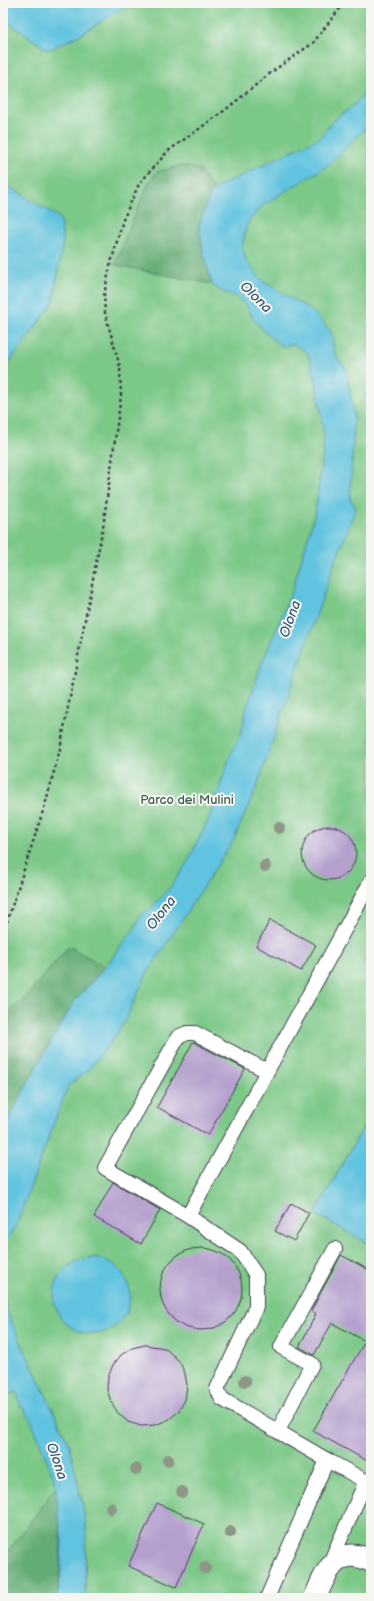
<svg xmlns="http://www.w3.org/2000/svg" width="374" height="1601" font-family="'Balsamiq Sans',sans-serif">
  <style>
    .green { fill: #7bc887; stroke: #4e7561 }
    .forest { fill: #64ac74; stroke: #436758 }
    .water { fill: #60c3df; stroke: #41728d }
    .building { fill: #b49fcd }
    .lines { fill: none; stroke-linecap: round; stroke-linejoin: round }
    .lane-casing { stroke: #403e4f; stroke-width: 16 }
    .street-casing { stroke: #403e4f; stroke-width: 24 }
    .path { stroke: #403e4f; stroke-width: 2.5; stroke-dasharray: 3 3; stroke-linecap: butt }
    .lane { stroke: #fff; stroke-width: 14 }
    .street { stroke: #fff; stroke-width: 22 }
    .tree { fill: #8e9785 }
    .labels { text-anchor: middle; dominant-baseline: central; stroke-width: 4; stroke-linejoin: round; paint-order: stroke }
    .park-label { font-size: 13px; fill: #415c56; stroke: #f6f6f2 }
    .water-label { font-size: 14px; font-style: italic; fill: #385a74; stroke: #f6f6f2 }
  </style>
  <rect width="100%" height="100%" fill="#f6f6f2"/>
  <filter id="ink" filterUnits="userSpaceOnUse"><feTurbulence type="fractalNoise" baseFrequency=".025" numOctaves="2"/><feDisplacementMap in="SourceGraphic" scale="8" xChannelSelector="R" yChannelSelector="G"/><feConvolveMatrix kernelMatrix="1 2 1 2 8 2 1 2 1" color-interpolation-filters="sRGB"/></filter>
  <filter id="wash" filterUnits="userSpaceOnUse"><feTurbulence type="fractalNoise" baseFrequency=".012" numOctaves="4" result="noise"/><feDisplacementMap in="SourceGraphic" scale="16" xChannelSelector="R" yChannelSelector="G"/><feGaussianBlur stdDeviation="0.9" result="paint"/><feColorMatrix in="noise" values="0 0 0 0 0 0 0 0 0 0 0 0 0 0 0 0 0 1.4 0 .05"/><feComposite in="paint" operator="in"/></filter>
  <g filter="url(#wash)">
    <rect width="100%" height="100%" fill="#ebe0be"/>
    <!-- green -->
    <rect class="green" x="3" y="3" width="368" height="1595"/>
    <!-- forest -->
    <g class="forest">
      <polygon points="182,165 200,170 214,190 210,195 199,226 203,250 212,284 115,265 127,233 149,182 157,172"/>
      <polygon points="69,946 105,967 74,1002 30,1078 3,1132 3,1015 20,1003"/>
      <path d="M56,1487c5,37 7,74 1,111h-54v-40z"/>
    </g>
    <!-- water -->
    <g class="water">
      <polygon points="3,3 154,3 122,9 78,36 48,50 3,19"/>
      <polygon points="371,80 371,124 364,130 327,166 263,205 251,218 246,227 242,247 246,261 263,281 312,311 322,321 331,333 335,355 346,369 354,416 350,499 356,507 345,537 335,561 256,789 234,839 144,979 125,1021 114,1038 89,1069 68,1086 17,1223 3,1247 3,1132 30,1078 74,1002 105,967 135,928 140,916 151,908 172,885 187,863 208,821 230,756 242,731 246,710 260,668 292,591 315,513 323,454 324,434 316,381 308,353 293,344 283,346 270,337 254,320 246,305 234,295 222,292 212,284 203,250 199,226 210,195 219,186 319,138 338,116 350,109 361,97"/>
      <polygon points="3,183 60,218 63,241 53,303 3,371"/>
      <polygon points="371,1113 371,1245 315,1214"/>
      <circle cx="92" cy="1296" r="38"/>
      <polygon points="3,1290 8,1315 70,1446 86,1523 85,1598 57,1598 60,1578 62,1543 55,1481 31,1420 20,1404 16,1391 3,1398"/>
    </g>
    <g id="blocks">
      <!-- building -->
      <g class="building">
        <circle cx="329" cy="853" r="27"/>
        <polygon points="270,920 316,945 301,971 256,946"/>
        <polygon points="193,1042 245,1069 208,1135 157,1107"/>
        <polygon points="113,1182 160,1210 141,1244 94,1217"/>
        <polygon points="291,1203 309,1213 294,1241 275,1231"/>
        <circle cx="201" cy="1289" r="41"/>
        <polygon points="341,1255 371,1271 371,1463 313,1431 365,1341 332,1323 314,1355 299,1347 316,1314 311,1311"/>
        <polygon points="145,1345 165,1348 179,1361 185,1373 187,1386 185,1400 178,1412 168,1420 155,1425 141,1426 128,1422 118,1413 111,1402 107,1390 108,1377 113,1365 121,1355 132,1348"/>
        <polygon points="157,1503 204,1524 176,1587 128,1566"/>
      </g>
    </g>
  </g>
  <g filter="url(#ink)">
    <use href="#blocks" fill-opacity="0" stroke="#403e4f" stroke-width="1"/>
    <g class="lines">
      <!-- lane casing -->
      <g class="lane-casing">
        <g id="lane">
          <polyline points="188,1216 105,1168 178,1037 187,1033 195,1033 267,1071"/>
          <polyline points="278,1431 312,1364 281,1347 335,1249"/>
          <polyline points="327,1460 371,1484"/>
          <polyline points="329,1565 366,1481"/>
          <polyline points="267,1598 327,1460 222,1399 217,1389 256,1307 256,1275 240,1251 188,1216 371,881"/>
        </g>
      </g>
      <!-- street casing -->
      <g class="street-casing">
        <path id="street" d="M315,1598c11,-27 22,-54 56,-37"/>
      </g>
      <!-- path -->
      <polyline class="path" points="3,934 45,805 60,749 103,527 121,396 120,367 105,313 104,295 110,266 123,220 139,184 168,151 224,111 273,71 313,43 344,3"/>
      <!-- lane -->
      <use href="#lane" class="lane"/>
      <!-- street -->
      <use href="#street" class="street"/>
    </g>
    <!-- trees -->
    <g class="tree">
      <circle cx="279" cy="828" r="6"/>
      <circle cx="265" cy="866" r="6"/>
      <circle cx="245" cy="1381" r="6"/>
      <circle cx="168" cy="1460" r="6"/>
      <circle cx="136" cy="1469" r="6"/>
      <circle cx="182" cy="1492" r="6"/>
      <circle cx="111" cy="1508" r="6"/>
      <circle cx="230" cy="1532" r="6"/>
      <circle cx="205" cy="1568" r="6"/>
    </g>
  </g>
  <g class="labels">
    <!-- park labels -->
    <g class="park-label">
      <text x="187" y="800">Parco dei Mulini</text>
    </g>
    <!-- water labels -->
    <g class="water-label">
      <text transform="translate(256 297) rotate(45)">Olona</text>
      <text transform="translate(290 619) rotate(-70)">Olona</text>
      <text transform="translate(161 913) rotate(-52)">Olona</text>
      <text transform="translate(57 1461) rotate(71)">Olona</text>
    </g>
  </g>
  <!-- margin -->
  <rect width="374" height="1601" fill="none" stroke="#f6f6f2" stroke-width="16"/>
</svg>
